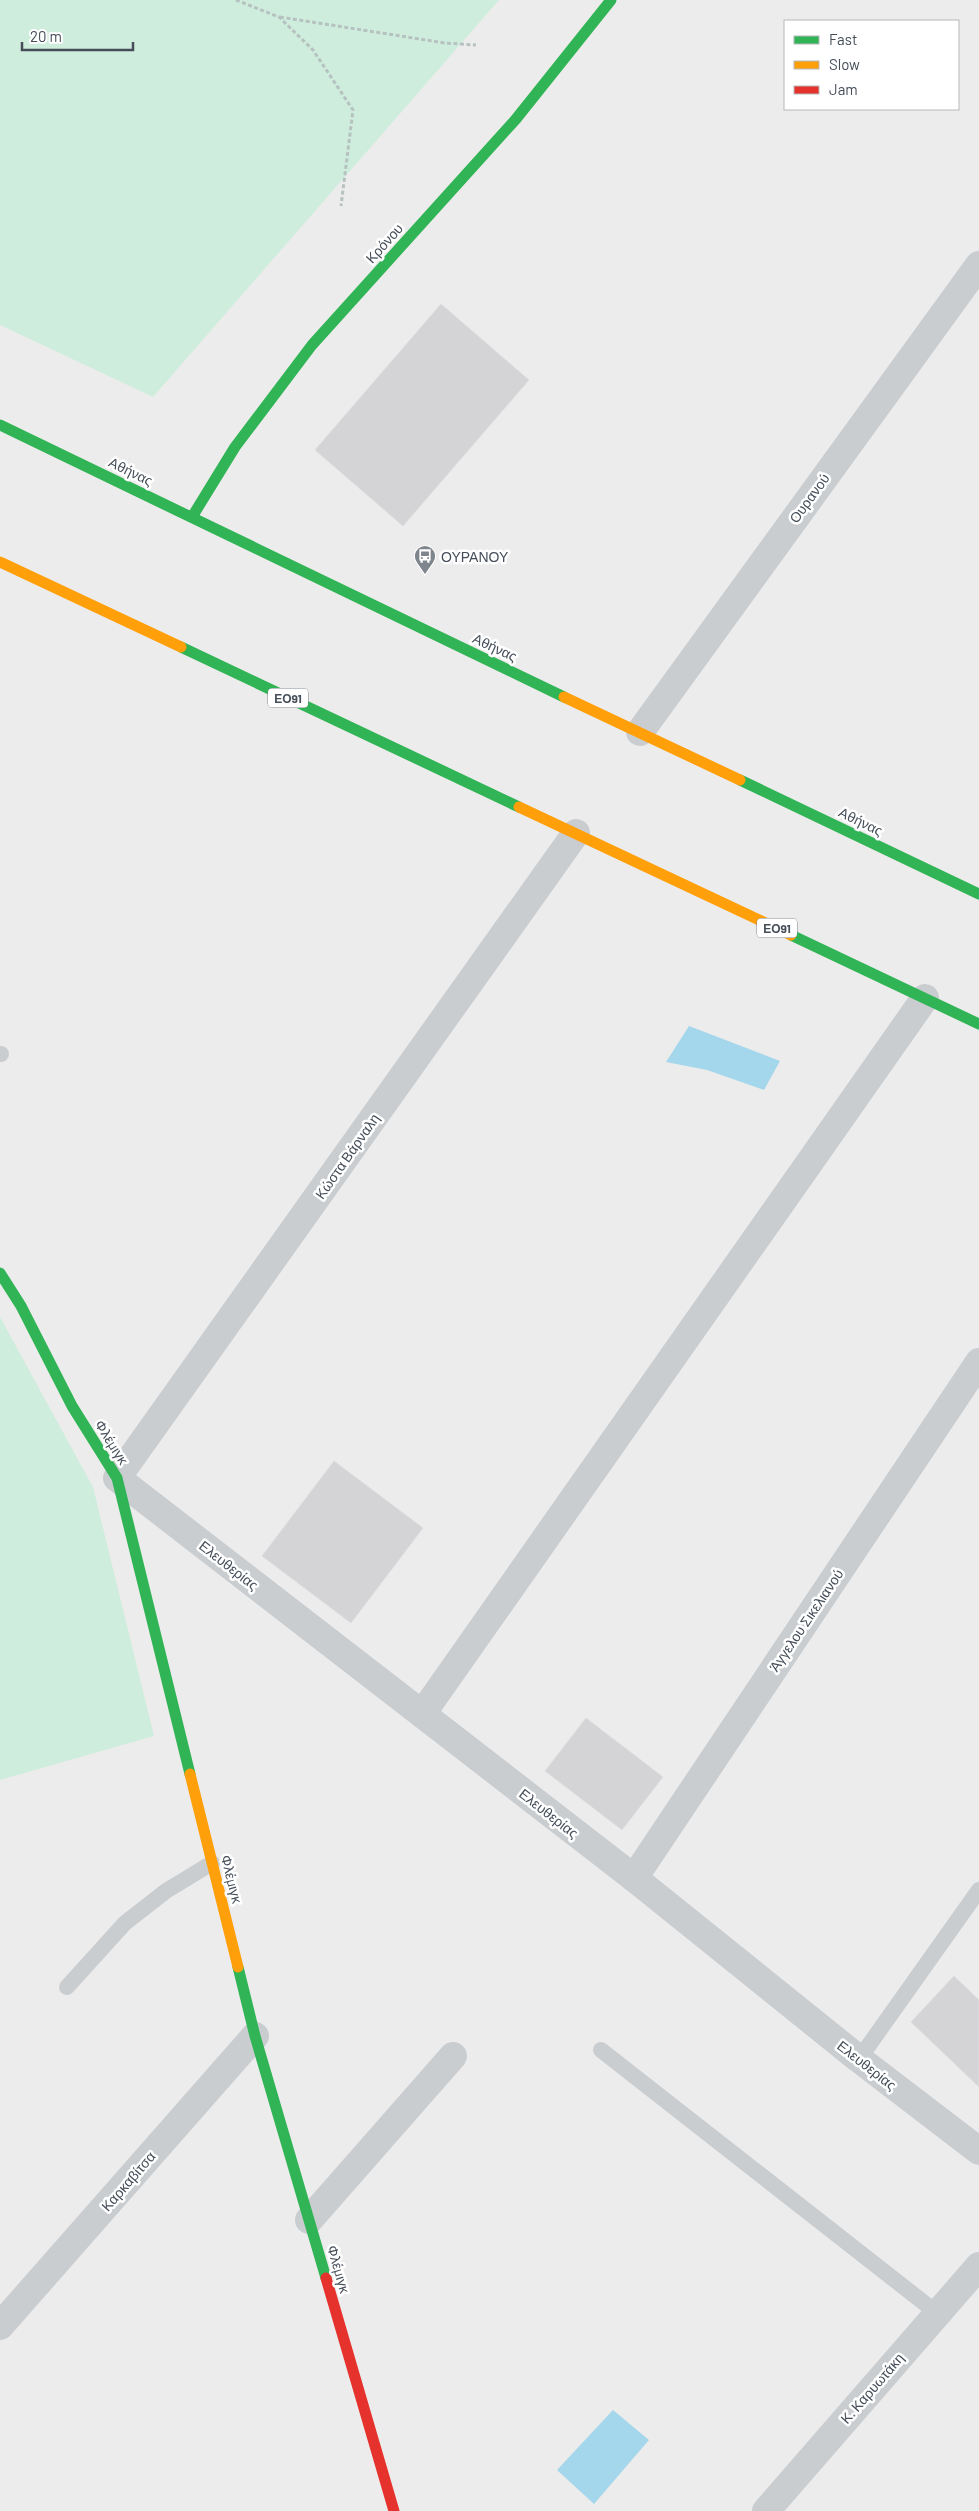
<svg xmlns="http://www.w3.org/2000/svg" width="979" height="2511" font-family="Barlow,sans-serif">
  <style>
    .green { fill: #cfeddd }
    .water { fill: #a4d7eb }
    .building { fill: #d4d4d7; stroke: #dededf }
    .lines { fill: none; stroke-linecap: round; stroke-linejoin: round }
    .path { stroke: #b6c2c0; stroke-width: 3; stroke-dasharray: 4 2.5; stroke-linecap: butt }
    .lane { stroke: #cacdd0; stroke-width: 16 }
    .street { stroke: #cacdd0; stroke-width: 28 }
    .fast { stroke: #30b455; stroke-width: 11 }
    .slow { stroke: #ff9f0a; stroke-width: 11 }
    .jam { stroke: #e5322d; stroke-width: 11 }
    .labels { text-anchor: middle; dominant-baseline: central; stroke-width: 5; stroke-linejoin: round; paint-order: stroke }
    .shield { fill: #fff; stroke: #7c828a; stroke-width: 1 }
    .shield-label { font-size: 12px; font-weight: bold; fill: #444d58 }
    .street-label { font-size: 14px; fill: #444d58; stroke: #fff }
    .poi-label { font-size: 14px; fill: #444d58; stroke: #fff; text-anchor: start }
  </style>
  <rect width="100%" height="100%" fill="#edecec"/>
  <!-- green -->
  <g class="green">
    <polygon points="0,0 499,0 153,397 0,325"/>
    <polygon points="0,1317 93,1487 154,1736 0,1780"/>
  </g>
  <!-- water -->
  <g class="water">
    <polygon points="689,1026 780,1061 764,1090 707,1070 666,1062"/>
    <polygon points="613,2410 649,2440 594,2504 557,2470"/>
  </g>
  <!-- building -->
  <g class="building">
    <polygon points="441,304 529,380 403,526 315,450"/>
    <polygon points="334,1461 423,1528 351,1623 262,1556"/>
    <polygon points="586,1718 663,1777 622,1830 545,1771"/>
    <polygon points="954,1976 979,2000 979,2087 911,2022"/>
  </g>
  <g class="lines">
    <!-- path -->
    <g class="path">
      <polyline points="236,0 279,17 313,50 353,110 341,206"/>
      <polyline points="280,17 445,43 476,45"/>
    </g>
    <!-- lane -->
    <g class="lane">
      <polyline points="0,1054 1,1054"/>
      <polyline points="67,1987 125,1923 166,1891 212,1863"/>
      <polyline points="601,2050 937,2313"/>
      <polyline points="859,2059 979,1890"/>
    </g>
    <!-- street -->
    <g class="street">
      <polyline points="640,732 979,265"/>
      <polyline points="576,833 117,1478 634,1878 859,2059 979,2151"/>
      <polyline points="422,1714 925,998"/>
      <polyline points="634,1878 979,1362"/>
      <polyline points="309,2220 453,2056"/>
      <polyline points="0,2326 255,2036"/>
      <polyline points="766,2511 979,2266"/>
    </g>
    <!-- fast -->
    <g class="fast">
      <polyline points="0,425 564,697"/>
      <polyline points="192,517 235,447 312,345 516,119 611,0"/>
      <polyline points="181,647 519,807"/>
      <polyline points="740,780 979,894"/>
      <polyline points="791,935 979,1024"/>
      <polyline points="0,1273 21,1306 72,1406 117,1478 190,1774"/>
      <polyline points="238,1967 255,2036 326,2278"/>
    </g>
    <!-- slow -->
    <g class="slow">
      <polyline points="0,562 181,647"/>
      <polyline points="564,697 740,780"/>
      <polyline points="519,807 791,935"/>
      <polyline points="190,1774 238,1967"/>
    </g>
    <!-- jam -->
    <polyline class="jam" points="326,2278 394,2511"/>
  </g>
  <!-- icons -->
  <defs>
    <g id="bus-pin" transform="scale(1.125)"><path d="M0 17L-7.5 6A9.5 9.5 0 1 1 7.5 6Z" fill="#7f858c" stroke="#fff"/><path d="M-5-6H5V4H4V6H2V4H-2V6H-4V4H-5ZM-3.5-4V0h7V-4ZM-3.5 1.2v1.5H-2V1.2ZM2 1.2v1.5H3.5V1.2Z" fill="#fff"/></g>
  </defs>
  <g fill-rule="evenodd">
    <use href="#bus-pin" x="425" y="556"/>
  </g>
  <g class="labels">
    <!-- shield labels -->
    <g class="shield">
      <rect x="268" y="688.5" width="40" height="19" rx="4"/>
      <rect x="757" y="918.5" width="40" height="19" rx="4"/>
    </g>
    <g class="shield-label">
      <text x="288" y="698">ΕΟ91</text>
      <text x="777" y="928">ΕΟ91</text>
    </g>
    <!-- street labels -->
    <g class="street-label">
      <text transform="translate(384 243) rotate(-48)">Κρόνου</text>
      <text transform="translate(131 471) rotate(26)">Αθήνας</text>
      <text transform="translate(809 498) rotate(-54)">Ουρανού</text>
      <text transform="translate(495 647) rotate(25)">Αθήνας</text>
      <text transform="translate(861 821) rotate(26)">Αθήνας</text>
      <text transform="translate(347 1156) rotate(-55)">Κώστα Βάρναλη</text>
      <text transform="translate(112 1442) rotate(58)">Φλέμιγκ</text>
      <text transform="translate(229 1565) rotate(38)">Ελευθερίας</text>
      <text transform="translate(806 1620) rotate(-56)">Άγγελου Σικελιανού</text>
      <text transform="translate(549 1813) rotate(38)">Ελευθερίας</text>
      <text transform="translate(232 1879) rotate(76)">Φλέμιγκ</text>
      <text transform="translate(867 2065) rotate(38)">Ελευθερίας</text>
      <text transform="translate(128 2181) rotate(-49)">Καρκαβίτσα</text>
      <text transform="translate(339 2269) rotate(74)">Φλέμιγκ</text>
      <text transform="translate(872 2388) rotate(-49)">Κ. Καρυωτάκη</text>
    </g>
    <!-- poi labels -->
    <g class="poi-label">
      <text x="441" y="556">ΟΥΡΑΝΟΥ</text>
    </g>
  </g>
  <!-- legend -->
  <rect x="784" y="20" width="175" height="90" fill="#ffffff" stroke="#b4b8bc"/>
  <rect x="794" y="36" width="25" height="8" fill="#30b455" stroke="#b4b8bc"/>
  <text x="829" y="45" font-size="15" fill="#444d58">Fast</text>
  <rect x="794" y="61" width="25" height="8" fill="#ff9f0a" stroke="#b4b8bc"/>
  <text x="829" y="70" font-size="15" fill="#444d58">Slow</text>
  <rect x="794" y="86" width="25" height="8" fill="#e5322d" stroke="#b4b8bc"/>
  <text x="829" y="95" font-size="15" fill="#444d58">Jam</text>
  <!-- scale -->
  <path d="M22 42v8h111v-8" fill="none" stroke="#444d58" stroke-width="2.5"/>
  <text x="30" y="42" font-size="15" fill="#444d58" stroke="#ffffff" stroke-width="4" paint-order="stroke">20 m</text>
</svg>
